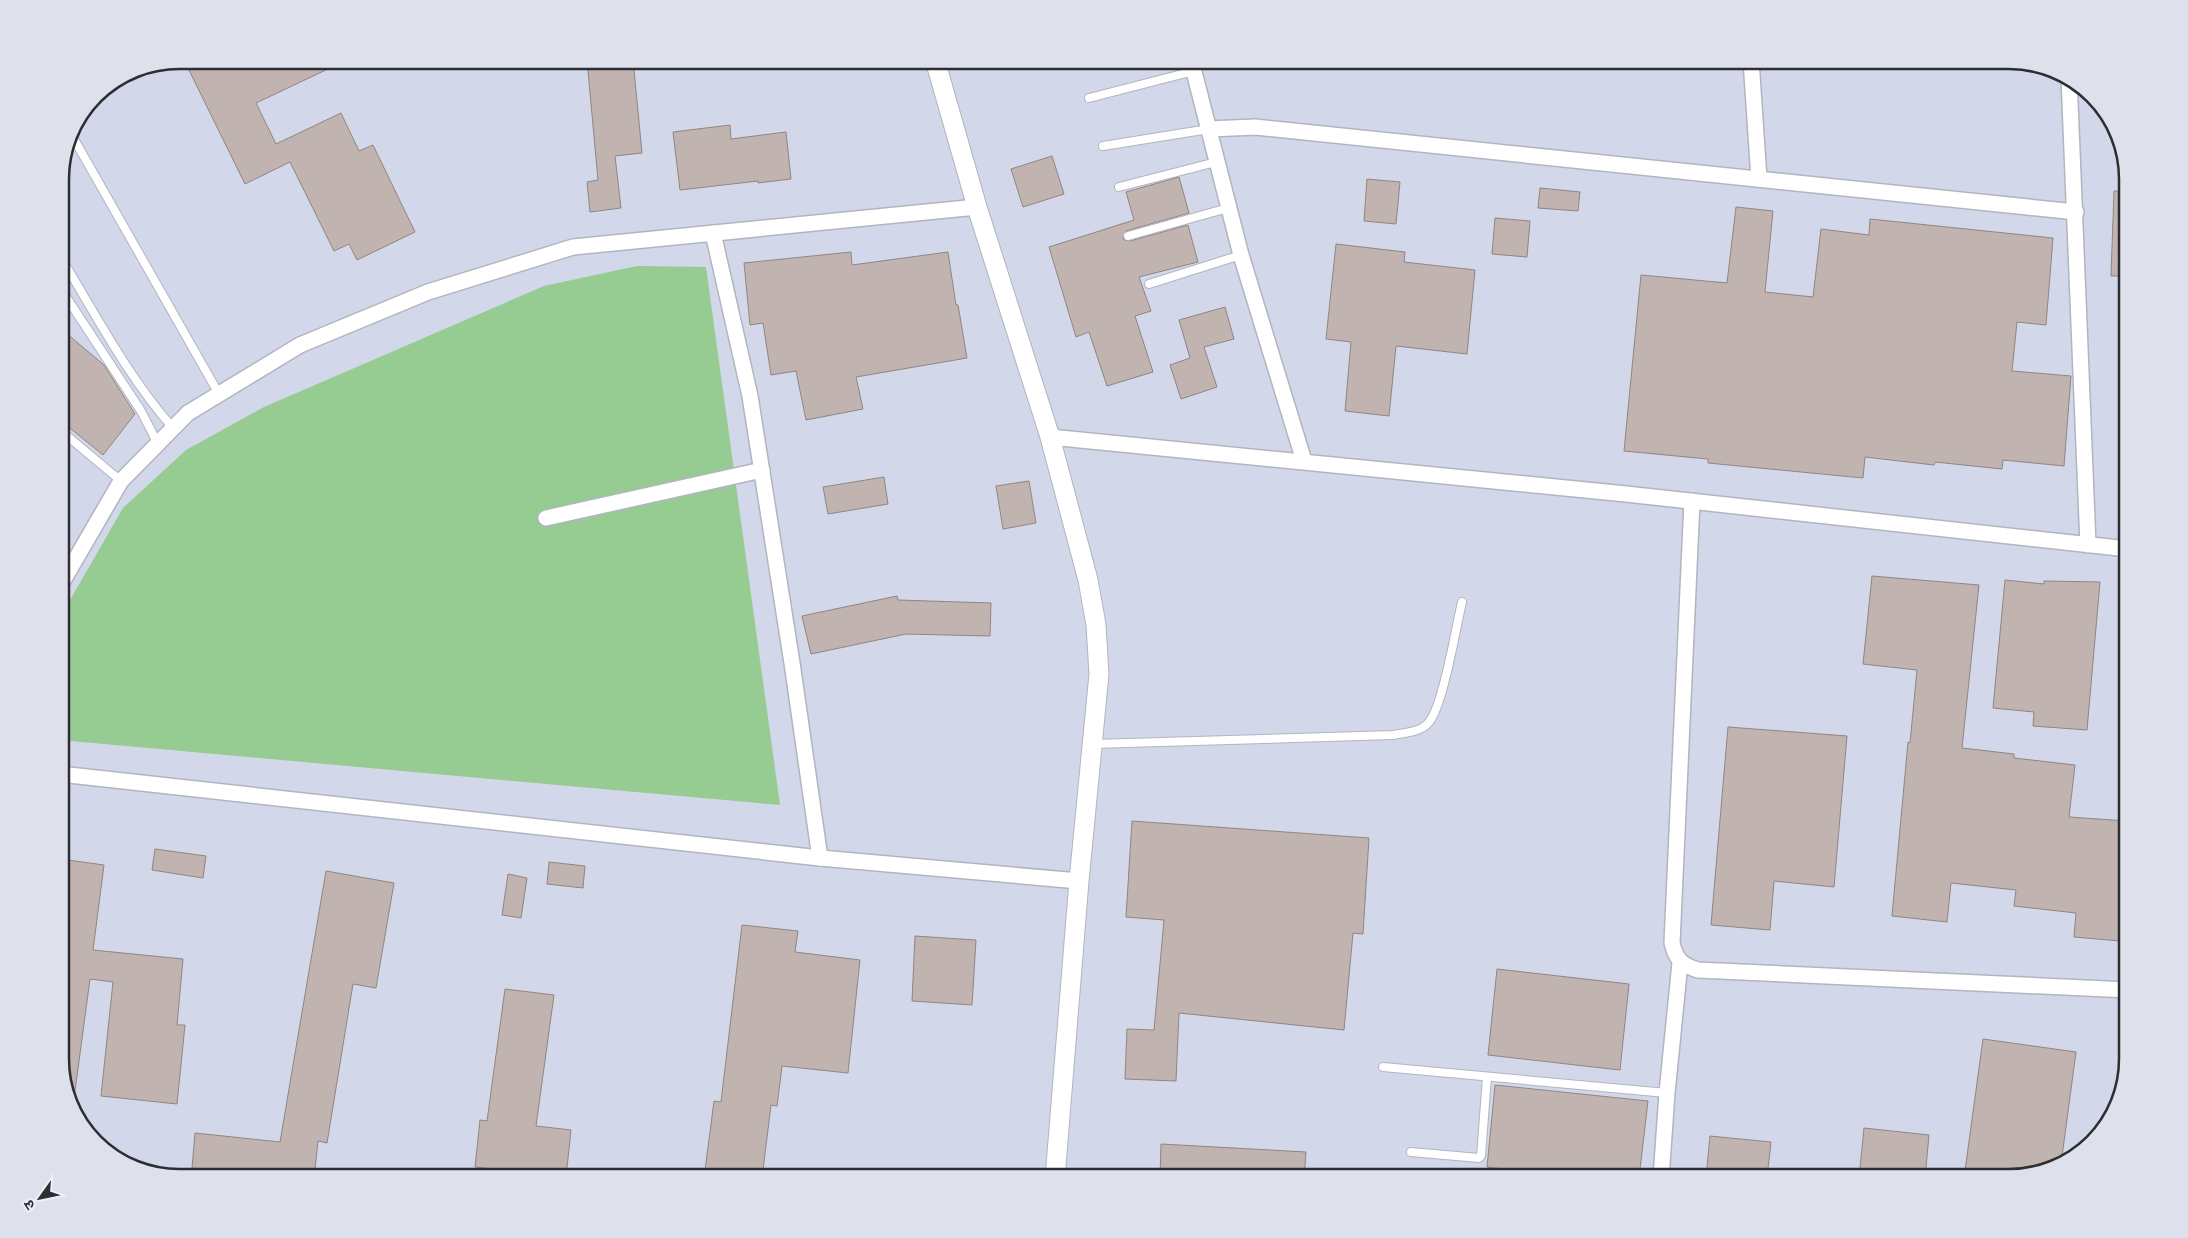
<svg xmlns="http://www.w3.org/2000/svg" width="2188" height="1238" font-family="'Titillium Web','Noto Sans Devanagari',sans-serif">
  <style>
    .built { fill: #d2d7e9 }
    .green { fill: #96cb92 }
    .building { fill: #c0b3b0; stroke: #918582 }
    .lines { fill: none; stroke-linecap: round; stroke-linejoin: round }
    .service-casing { stroke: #b2b5c0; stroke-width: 10 }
    .minor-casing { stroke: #b2b5c0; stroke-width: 18 }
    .tertiary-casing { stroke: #b2b5c0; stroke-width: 21 }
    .service { stroke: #fff; stroke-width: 8 }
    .minor { stroke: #fff; stroke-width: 15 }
    .tertiary { stroke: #fff; stroke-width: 19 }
    .rim { fill: none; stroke: #2d2e32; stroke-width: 2.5 }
  </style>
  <rect width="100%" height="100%" fill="#e0e3ee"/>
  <!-- built -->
  <polygon class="built" points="179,60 2009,60 2068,76 2112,119 2128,171 2128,1059 2112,1118 2069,1162 2009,1178 179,1178 120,1162 80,1125 60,1067 60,171 69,133 95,95 134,69"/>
  <!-- green -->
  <polygon class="green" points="637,266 706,267 780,805 60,740 60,621 66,607 123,508 186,450 264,407 544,286"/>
  <!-- building -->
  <g class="building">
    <polygon points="184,60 347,60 256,103 276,144 341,113 359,151 373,145 415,232 357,260 349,244 334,251 290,162 245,184"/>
    <polygon points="587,60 633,60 642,153 615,156 621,208 590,212 587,182 598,180"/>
    <polygon points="730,125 731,139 786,132 791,179 758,183 758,181 680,190 673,132"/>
    <polygon points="1052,156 1064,194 1023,207 1011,169"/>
    <polygon points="1179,177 1189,213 1126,231 1123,237 1124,240 1130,241 1188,225 1198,262 1139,277 1151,311 1135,316 1153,372 1107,386 1089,332 1076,337 1049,247 1134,220 1126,192"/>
    <polygon points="1367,179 1400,182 1396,224 1364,221"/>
    <polygon points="1540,188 1580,192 1578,211 1538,208"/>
    <polygon points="2114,191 2128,192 2128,276 2111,276"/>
    <polygon points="1736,207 1773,211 1765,292 1813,297 1821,229 1869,235 1870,219 2053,238 2046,325 2017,322 2012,371 2071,376 2064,466 2003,460 2002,469 1935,462 1934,465 1865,457 1863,478 1708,463 1708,459 1624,451 1641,275 1727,283"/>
    <polygon points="1495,218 1530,221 1527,257 1492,254"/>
    <polygon points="1336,244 1405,252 1404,262 1475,270 1467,354 1396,346 1389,416 1345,411 1351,342 1326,339"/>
    <polygon points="851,252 852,265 948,252 956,305 958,305 967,358 856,377 863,409 806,420 796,371 771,375 763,323 750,325 744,263"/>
    <polygon points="1225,307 1234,339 1204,347 1217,387 1181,399 1170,365 1190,358 1179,320"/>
    <polygon points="60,328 104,365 135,414 103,455 60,420"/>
    <polygon points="884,477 888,504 828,514 823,487"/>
    <polygon points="1029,481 1036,523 1003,529 996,486"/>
    <polygon points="1872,576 1979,585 1962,748 2014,754 2014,758 2075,765 2069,817 2127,821 2125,851 2128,851 2128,922 2121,922 2120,941 2074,937 2076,913 2014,906 2016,890 1951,883 1947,922 1892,916 1908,742 1910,743 1917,670 1863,664"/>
    <polygon points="2005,580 2044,584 2044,581 2100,582 2087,730 2033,726 2034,712 1993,708"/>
    <polygon points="897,596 898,600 991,603 990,636 906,634 811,654 802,616"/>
    <polygon points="1728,727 1847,736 1834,887 1774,881 1770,930 1711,925"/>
    <polygon points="1132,821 1369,838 1363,934 1353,933 1344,1030 1179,1013 1176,1081 1125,1079 1127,1029 1154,1030 1164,920 1126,917"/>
    <polygon points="155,849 206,856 203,878 152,870"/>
    <polygon points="60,859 104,865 93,950 183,959 177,1025 185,1025 177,1104 101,1096 113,982 90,979 73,1106 60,1067"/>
    <polygon points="549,862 585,866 583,888 547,884"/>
    <polygon points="326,871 394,883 376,988 353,984 327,1143 318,1141 314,1178 293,1178 192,1168 195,1133 280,1142"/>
    <polygon points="508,874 527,878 521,918 502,915"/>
    <polygon points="742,925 798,931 795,952 860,960 848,1073 782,1066 777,1106 771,1105 762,1178 704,1178 714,1101 721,1102"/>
    <polygon points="915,936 976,940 972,1005 912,1001"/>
    <polygon points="1497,969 1629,984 1620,1070 1488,1055"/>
    <polygon points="505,989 554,995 536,1126 571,1130 566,1177 475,1167 480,1120 487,1121"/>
    <polygon points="1983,1039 2076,1052 2061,1164 2009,1178 1964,1178"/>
    <polygon points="1495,1085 1648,1101 1639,1178 1580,1178 1487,1167"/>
    <polygon points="1864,1128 1929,1135 1925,1178 1859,1178"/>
    <polygon points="1710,1136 1771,1142 1767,1178 1706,1178"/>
    <polygon points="1161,1144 1306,1152 1304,1178 1160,1178"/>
  </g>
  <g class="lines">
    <!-- service casing -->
    <g class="service-casing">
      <g id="service">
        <polyline points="1089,98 1194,71"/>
        <polyline points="70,132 219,394"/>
        <polyline points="1103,146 1209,129"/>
        <polyline points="1119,187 1216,162"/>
        <polyline points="1128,236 1228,208"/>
        <path d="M60,256c36,59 68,121 113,172"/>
        <polyline points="1149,284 1241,255"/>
        <polyline points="61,289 141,411 158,444"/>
        <polyline points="60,430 121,481"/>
        <path d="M1093,744l300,-9c11,-2 29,-3 36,-13 14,-16 27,-95 33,-120"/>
        <polyline points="1383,1067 1667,1093"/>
        <polyline points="1411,1152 1479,1158 1481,1156 1487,1077"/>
      </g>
    </g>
    <!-- minor casing -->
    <g class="minor-casing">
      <g id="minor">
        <polyline points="1191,60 1241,255 1304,461"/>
        <polyline points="1751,60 1759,179"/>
        <polyline points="2069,77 2088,545"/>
        <polyline points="1209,129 1255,127 2076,212"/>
        <polyline points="713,233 750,396 792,663 820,858"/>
        <polyline points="1050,437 1626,494 2128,549"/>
        <path d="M1692,501l-20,442c4,17 10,22 26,27l430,20"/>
        <polyline points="546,518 762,470"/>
        <polyline points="60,586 121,481 188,413 300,345 428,292 573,247 977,207"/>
        <polyline points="60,774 820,858 1079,881"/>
        <polyline points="1661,1178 1667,1093 1680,963"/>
      </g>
    </g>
    <!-- tertiary casing -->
    <g class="tertiary-casing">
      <polyline id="tertiary" points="935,60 977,207 1050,437 1088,580 1096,625 1099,674 1079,881 1055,1178"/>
    </g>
    <!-- service -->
    <use href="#service" class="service"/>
    <!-- minor -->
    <use href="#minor" class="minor"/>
    <!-- tertiary -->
    <use href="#tertiary" class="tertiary"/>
  </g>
  <!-- crop -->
  <path d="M0 0H2188V1238H0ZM179 69H2009A110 110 0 0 1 2119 179V1059A110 110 0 0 1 2009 1169H179A110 110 0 0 1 69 1059V179A110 110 0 0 1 179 69Z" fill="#dee1ec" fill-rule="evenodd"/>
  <path class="rim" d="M179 69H2009A110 110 0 0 1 2119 179V1059A110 110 0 0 1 2009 1169H179A110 110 0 0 1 69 1059V179A110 110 0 0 1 179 69Z"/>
  <!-- north arrow -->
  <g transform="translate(40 1198) rotate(237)" stroke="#edf1fc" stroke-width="4" paint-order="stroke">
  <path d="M0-4L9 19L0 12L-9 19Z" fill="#2d2e32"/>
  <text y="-8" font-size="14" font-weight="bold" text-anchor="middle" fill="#2d2e32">उ</text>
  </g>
</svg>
